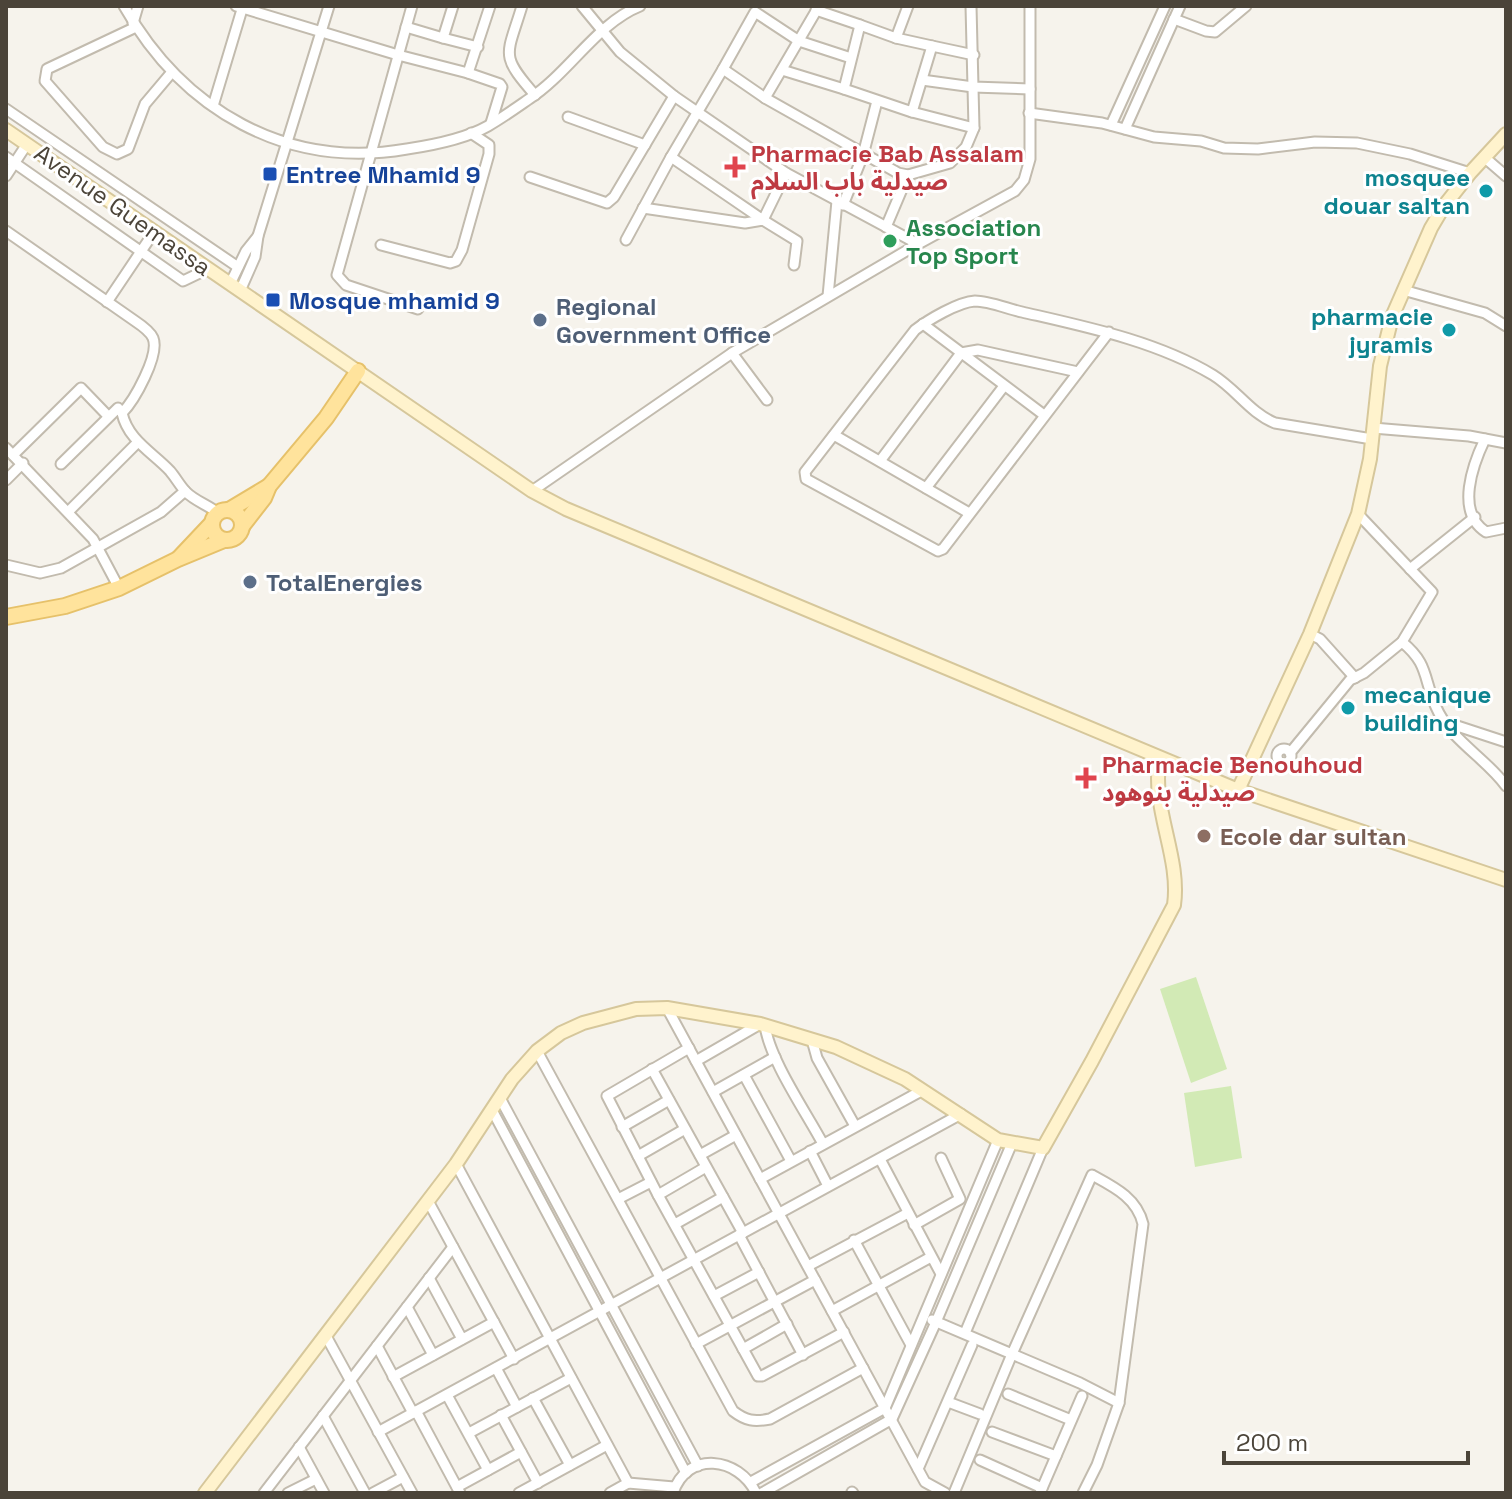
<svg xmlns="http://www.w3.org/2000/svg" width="1512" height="1499" font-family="'Space Grotesk','Noto Sans Arabic',sans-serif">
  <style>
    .green { fill: #d2eab5 }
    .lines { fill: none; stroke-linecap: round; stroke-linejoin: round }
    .street-casing { stroke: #c2bbae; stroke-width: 13 }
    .secondary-casing { stroke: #d6c79b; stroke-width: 16 }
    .primary-casing { stroke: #e6c16a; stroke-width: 18 }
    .street { stroke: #fff; stroke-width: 9 }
    .secondary { stroke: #fff3cd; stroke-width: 12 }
    .primary { stroke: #ffe39c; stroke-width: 14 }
    .health-dot { fill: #e0444e; stroke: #fff; stroke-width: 3 }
    .transit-dot { fill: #1a4fb4; stroke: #fff; stroke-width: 3 }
    .culture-dot { fill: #0f9aa8; stroke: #fff; stroke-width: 3 }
    .leisure-dot { fill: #2e9e5b; stroke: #fff; stroke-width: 3 }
    .service-dot { fill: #5c6f8a; stroke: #fff; stroke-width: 3 }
    .education-dot { fill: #8d6e63; stroke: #fff; stroke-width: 3 }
    .labels { text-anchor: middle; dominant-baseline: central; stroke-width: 6; stroke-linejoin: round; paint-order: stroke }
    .health-label { font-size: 24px; font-weight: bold; fill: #be3a42; stroke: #fff; text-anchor: start }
    .transit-label { font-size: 24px; font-weight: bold; fill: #164399; stroke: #fff; text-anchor: start }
    .culture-label { font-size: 24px; font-weight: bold; fill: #0d838f; stroke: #fff; text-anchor: end }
    .street-label { font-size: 24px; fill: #4b4439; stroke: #fff }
    .leisure-label { font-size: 24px; font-weight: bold; fill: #27864d; stroke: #fff; text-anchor: start }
    .service-label { font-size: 24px; font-weight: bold; fill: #4e5e75; stroke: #fff; text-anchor: start }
    .education-label { font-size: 24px; font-weight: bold; fill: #785e54; stroke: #fff; text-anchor: start }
  </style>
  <rect width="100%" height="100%" fill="#f6f3ec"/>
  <!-- green -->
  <g class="green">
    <polygon points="1196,977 1227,1069 1191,1083 1160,989"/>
    <polygon points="1231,1086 1242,1158 1195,1167 1184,1093"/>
  </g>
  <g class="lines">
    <!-- street casing -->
    <g class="street-casing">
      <g id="street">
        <path d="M124,6c59,104 162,164 283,143 27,-4 58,-10 81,-23 14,-8 28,-18 41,-27 40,-26 68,-76 111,-93"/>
        <polyline points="236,6 398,55 468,73"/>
        <polyline points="412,6 337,275 346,285 418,309"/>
        <polyline points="453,6 443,38 478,47"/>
        <polyline points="490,6 468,73 500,84 502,87 491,123"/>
        <path d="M522,6c-15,50 -23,48 13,89"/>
        <polyline points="582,6 620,52 674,96 786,173 918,244"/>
        <polyline points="816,10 860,25"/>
        <polyline points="1174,19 1206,31 1215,32 1246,6"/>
        <polyline points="133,23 138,6"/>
        <polygon points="860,25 896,38 932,46 912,112 844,89"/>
        <polyline points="136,27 47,69 45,81 103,147 117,154 128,149 145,104 172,72"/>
        <polyline points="406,27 443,38"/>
        <polyline points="896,38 908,6"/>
        <polyline points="932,46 974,55"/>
        <polyline points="723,69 755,12 799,41 851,58"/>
        <polyline points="782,70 844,89"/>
        <polyline points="922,80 973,87 1030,89"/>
        <polyline points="765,98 819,6"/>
        <polyline points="213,106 243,6"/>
        <polyline points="6,109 238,267"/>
        <polyline points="912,112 974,128"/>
        <polyline points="1029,113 1102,123 1154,137 1201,141 1224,148 1258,149 1315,142 1357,143 1410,154 1470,173"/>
        <polyline points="568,117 645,145"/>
        <polyline points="1111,125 1165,6"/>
        <polyline points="1125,129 1180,6"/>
        <polyline points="6,157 183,281 208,269"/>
        <polyline points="671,157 763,220 786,173"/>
        <polyline points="1484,157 1506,176"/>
        <polyline points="6,176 27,144"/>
        <polyline points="530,177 607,203 614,197 674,96"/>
        <polyline points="843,205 863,155 877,101"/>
        <polyline points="643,208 745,223 763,220 797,241 794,265"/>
        <polyline points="886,227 908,175"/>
        <path d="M6,231l129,90c6,4 15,10 18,17 7,17 -19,63 -31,75 6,27 30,39 48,58 6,7 10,15 16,21 9,9 22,13 32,21"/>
        <polyline points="626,240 671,157 723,69 765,98 898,173 908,175 950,163 966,147 974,128 971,6"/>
        <polyline points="381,245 450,263 456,261 462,250 489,154 489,145 471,133"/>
        <polyline points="230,284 246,251 258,236"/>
        <polyline points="1403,290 1485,313 1506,326"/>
        <polyline points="240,291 255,257 258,236 329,6"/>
        <polyline points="828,296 837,201"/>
        <polyline points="107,302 154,232"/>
        <polyline points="923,324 1044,415"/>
        <path d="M1109,332l-166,217 -5,2 -132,-72 -1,-7 110,-142c13,-10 43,-28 60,-29 14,0 33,8 47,11 65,15 134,29 191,63 23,14 37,38 62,48l97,16"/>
        <polyline points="732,353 767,400"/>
        <polyline points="1373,428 1469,436 1506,443"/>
        <polyline points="834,435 969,513"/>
        <path d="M1485,439c-12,25 -30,73 1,93l20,-4"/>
        <polyline points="6,448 93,539 119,588"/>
        <polyline points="13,455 81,388 108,416"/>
        <polyline points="880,461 961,353 978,350 1078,372"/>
        <polyline points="61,464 118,408 122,413"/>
        <polyline points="6,480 23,463"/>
        <polyline points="926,488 1004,386"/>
        <polyline points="532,491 732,353 918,244 1015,191 1024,180 1030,159 1030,6"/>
        <polyline points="69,511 138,442"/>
        <polyline points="6,565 40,573 61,568 161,512 185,491"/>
        <polyline points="1410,569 1475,517"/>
        <polyline points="1310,634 1320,639 1355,678"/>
        <path d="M1402,642c27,22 21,36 34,65 14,33 50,51 70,79"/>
        <polyline points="1445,722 1506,742"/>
        <circle cx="1284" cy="756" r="7"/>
        <polyline points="1290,753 1350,680 1364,673 1402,642 1432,592 1358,514"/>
        <polyline points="667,1008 925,1482 945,1493"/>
        <path d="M765,1025c4,34 41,87 58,119"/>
        <polyline points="812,1040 817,1058 855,1126"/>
        <polyline points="689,1048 607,1096 658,1195 758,1376 762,1376 844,1332"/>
        <path d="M537,1051l196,360c13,10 21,11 37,8l93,-51"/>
        <polyline points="696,1061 760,1024"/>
        <polyline points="652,1069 743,1233"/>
        <polyline points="744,1075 791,1161"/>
        <polyline points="713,1092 775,1057"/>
        <polyline points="500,1098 698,1466"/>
        <polyline points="492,1110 686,1473"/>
        <polyline points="622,1127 669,1100"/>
        <polyline points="810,1151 828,1186"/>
        <polyline points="700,1155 736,1135"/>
        <polyline points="638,1156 685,1129"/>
        <polyline points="880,1159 941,1274"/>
        <polyline points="456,1164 628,1483"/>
        <polyline points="760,1179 923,1090"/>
        <polyline points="658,1195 706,1167"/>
        <polyline points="618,1199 651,1182"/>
        <polyline points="428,1201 514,1359"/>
        <polyline points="675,1224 723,1197"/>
        <polyline points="914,1225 960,1199 941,1158"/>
        <polyline points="739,1235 803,1355"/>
        <polyline points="854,1240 911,1345"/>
        <polyline points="808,1266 908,1213"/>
        <polyline points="429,1278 462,1339"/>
        <polyline points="714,1296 759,1272"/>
        <polyline points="407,1307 433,1355"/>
        <polyline points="832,1311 931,1257"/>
        <polyline points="932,1320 1080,1383 1119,1403"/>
        <polyline points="965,1333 1043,1148"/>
        <polyline points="326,1336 412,1493"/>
        <polyline points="696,1344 815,1280"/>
        <polyline points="377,1346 413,1413"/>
        <polyline points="743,1349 787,1324"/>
        <polyline points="496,1368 517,1407"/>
        <polyline points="393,1377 494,1322"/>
        <polyline points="1008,1394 1071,1420"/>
        <polyline points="447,1395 488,1470"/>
        <polyline points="533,1398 570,1465"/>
        <polyline points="948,1402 980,1414"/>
        <polyline points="416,1411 460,1493"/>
        <polyline points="501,1415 538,1483"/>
        <polyline points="323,1416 365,1493"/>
        <polyline points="378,1432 961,1114"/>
        <polyline points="992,1432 1056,1456"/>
        <polyline points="469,1433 571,1378"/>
        <polyline points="299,1447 324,1493"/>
        <polyline points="980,1460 1042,1488"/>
        <polyline points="918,1469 972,1345"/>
        <polyline points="751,1482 885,1408 998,1140"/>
        <polyline points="457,1487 521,1452"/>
        <polyline points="852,1492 853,1493"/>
        <polyline points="264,1493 453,1247"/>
        <polyline points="288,1493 316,1479"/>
        <polyline points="373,1493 403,1477"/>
        <polyline points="519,1493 607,1445"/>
        <polyline points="610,1493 628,1483 674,1487"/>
        <path d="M673,1493c14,-43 66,-36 83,0"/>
        <polyline points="762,1493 892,1419 936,1322 1012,1143"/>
        <path d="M954,1493l58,-139 80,-179c22,12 45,23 51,49l-24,179 -22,62 -14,28"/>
        <polyline points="1040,1493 1082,1396"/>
      </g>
    </g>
    <!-- secondary casing -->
    <g class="secondary-casing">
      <g id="secondary">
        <polyline points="6,130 532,491 566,509 1238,790 1506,880"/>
        <polyline points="1238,790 1310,634 1358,514 1370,459 1380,366 1392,317 1431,228 1444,206 1470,173 1506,134"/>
        <path d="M205,1493l251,-329 56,-85 25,-28 24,-18 22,-10 53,-14 31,-1 93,16 76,23 69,32 93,61 45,8 49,-87 82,-156c7,-49 -24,-98 -14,-147"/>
      </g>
    </g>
    <!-- primary casing -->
    <g class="primary-casing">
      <g id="primary">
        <circle cx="227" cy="525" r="15"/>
        <polyline points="229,510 269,486"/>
        <polyline points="243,525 264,498 269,486 326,418 358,371"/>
        <polyline points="179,558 212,523"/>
        <polyline points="6,617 65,606 119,588 178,559 224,540"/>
      </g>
    </g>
    <!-- street -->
    <use href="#street" class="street"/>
    <!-- secondary -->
    <use href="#secondary" class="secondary"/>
    <!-- primary -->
    <use href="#primary" class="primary"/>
  </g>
  <!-- markers -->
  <g class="health-dot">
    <path d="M731 155h8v8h8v8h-8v8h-8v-8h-8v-8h8z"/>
    <path d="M1082 766h8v8h8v8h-8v8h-8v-8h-8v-8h8z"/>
  </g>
  <g class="transit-dot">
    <rect x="262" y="166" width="16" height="16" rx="4"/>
    <rect x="265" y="292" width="16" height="16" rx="4"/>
  </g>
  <g class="culture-dot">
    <circle cx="1486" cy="191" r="8"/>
    <circle cx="1449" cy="330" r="8"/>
    <circle cx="1348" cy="708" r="8"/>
  </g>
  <circle class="leisure-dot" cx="890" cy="241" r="8"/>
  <g class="service-dot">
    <circle cx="540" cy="320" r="8"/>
    <circle cx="250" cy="582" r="8"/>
  </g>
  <circle class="education-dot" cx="1204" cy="836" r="8"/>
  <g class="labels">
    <!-- health labels -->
    <g class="health-label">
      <text x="751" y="153">Pharmacie Bab Assalam<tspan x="751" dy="28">صيدلية باب السلام</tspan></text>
      <text x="1102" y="764">Pharmacie Benouhoud<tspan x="1102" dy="28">صيدلية بنوهود</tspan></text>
    </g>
    <!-- transit labels -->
    <g class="transit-label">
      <text x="286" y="174">Entree Mhamid 9</text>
      <text x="289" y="300">Mosque mhamid 9</text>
    </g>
    <!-- culture labels -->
    <g class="culture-label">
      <text x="1470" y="177">mosquee<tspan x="1470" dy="28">douar saltan</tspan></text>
      <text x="1433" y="316">pharmacie<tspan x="1433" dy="28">jyramis</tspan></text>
      <text x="1364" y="694" text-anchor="start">mecanique<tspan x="1364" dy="28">building</tspan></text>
    </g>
    <!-- street labels -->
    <g class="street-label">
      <text transform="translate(123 210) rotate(35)">Avenue Guemassa</text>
    </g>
    <!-- leisure labels -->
    <g class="leisure-label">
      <text x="906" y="227">Association<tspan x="906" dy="28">Top Sport</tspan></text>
    </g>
    <!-- service labels -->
    <g class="service-label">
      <text x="556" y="306">Regional<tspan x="556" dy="28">Government Office</tspan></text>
      <text x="266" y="582">TotalEnergies</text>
    </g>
    <!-- education labels -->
    <g class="education-label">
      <text x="1220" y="836">Ecole dar sultan</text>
    </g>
  </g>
  <!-- border -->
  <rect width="1512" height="1499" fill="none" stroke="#4b4439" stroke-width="16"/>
  <!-- scale -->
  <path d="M1224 1451v12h244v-12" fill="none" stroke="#4b4439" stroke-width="4"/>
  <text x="1236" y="1451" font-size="24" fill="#4b4439" stroke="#ffffff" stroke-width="6" paint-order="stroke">200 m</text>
</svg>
